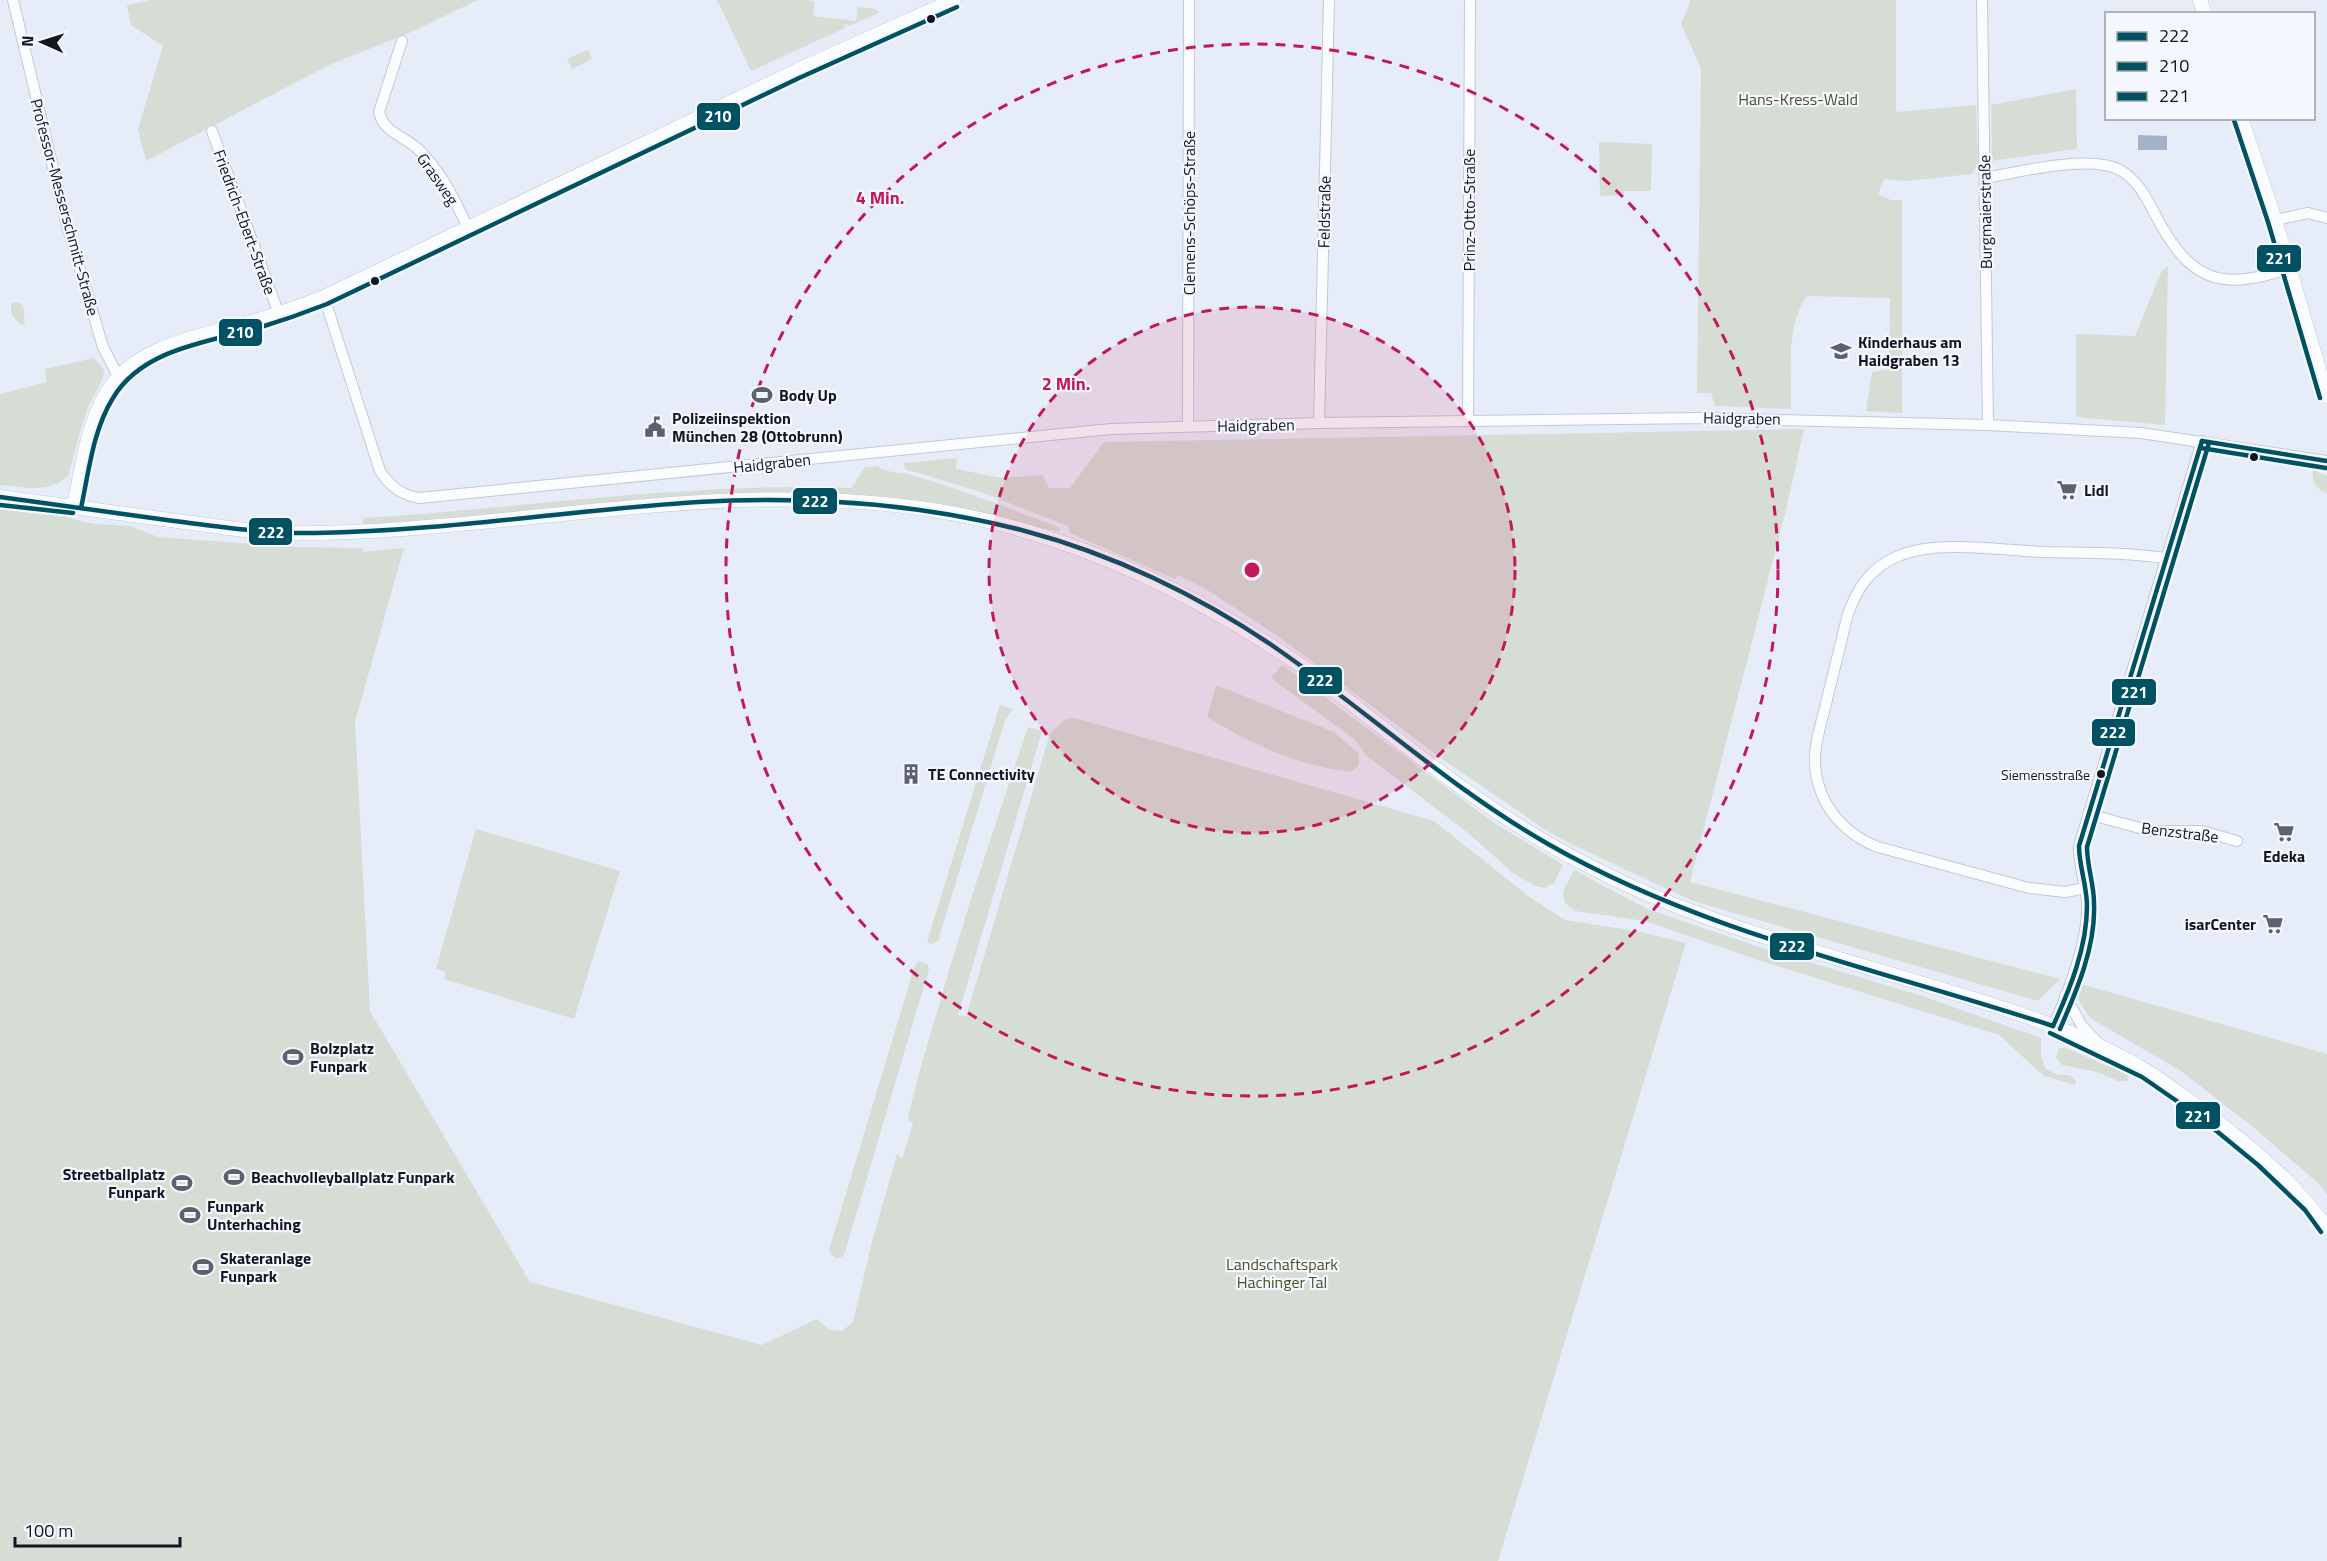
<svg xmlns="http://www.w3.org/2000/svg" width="2327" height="1561" font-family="'Titillium Web',sans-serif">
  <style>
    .green { fill: #d5ddd5 }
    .water { fill: #a3b1c9 }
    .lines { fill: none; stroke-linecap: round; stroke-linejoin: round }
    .minor-casing { stroke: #c3c9d4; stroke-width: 12 }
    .major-casing { stroke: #c3c9d4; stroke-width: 15 }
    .minor { stroke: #fbfcfe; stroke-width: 10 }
    .major { stroke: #fbfcfe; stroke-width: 14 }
    .bus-1-casing { stroke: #f4f8fe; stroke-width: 9 }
    .bus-2-casing { stroke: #f4f8fe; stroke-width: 9 }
    .bus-3-casing { stroke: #f4f8fe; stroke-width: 9 }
    .bus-1 { stroke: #005262; stroke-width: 4.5 }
    .bus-2 { stroke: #005262; stroke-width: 4.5 }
    .bus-3 { stroke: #005262; stroke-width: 4.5 }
    .ring { fill: none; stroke: #c2185b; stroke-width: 3; stroke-dasharray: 10 8 }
    .bus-dot { fill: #111722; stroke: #f4f8fe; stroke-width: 2 }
    .labels { text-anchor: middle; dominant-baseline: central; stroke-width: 4.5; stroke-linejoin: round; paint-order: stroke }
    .bus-label { font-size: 14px; fill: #111722; stroke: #f4f8fe; text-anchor: end }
    .park-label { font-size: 16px; fill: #435522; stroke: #f4f8fe }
    .street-label { font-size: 16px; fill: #111722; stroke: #f4f8fe }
    .poi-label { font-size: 16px; font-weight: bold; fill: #111722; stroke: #f4f8fe; text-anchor: start }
    .centre { fill: #c2185b; stroke: #f4f8fe; stroke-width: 3 }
    .ring-label { font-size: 18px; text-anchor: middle; font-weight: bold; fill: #c2185b; stroke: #f4f8fe; stroke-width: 4.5; stroke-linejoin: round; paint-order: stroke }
    .line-badge { stroke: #f4f8fe; stroke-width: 2 }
    .badge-label { font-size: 16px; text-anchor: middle; font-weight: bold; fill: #fff }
  </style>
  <rect width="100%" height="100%" fill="#e7edf8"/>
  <!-- green -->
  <g class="green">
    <polygon points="151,0 478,0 409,33 329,65 146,161 138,129 163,46 131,25 127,5"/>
    <polygon points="717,0 809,0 815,2 813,16 856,21 858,7 876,9 879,13 849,26 847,24 844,25 845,28 751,71"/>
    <path d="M1691,0h205v112l80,-7 2,60 -6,9 -65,7 -23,-2 -6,15 13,6h11v213l-36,-2 6,-39 17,-3 1,-71 -83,-2c-22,30 -15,77 -16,113l-76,-3 -4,-13h-14l4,-325 -20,-44z"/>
    <polygon points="588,50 592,59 572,69 567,59"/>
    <polygon points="2076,89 2077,149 1992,161 1991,105"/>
    <polygon points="1599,142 1652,144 1651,191 1624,191 1623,195 1600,196"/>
    <polygon points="2168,266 2165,425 2076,417 2076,334 2135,336 2162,270"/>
    <path d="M17,302c10,4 6,12 8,22l-3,1c-9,-6 -11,-11 -11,-21z"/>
    <path d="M94,358l10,12 -1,8 -15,29 -7,22 -13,47c-20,18 -43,11 -68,9v-91l47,-12 -2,-13z"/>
    <polygon points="1804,429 1785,514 1690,882 2060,979 2038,1001 1693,901 1573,845 1544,829 1438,756 1279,637 1206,589 1178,575 1175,579 1070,533 1068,526 981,492 905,469 904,463 957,458 956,469 1002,478 1043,475 1049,488 1070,488 1104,442"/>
    <path d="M877,466c8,7 24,6 35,9 50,15 99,34 148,53l-1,4 -84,-21 -79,-12 -533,27v-8c164,-10 323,-36 489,-30l13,-21z"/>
    <path d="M2313,470l14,6v17c-10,-3 -16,-12 -14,-23z"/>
    <path d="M0,509l66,7 14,5 16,3 34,2 28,11 137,10 67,1v4l42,-4 -49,174 15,289 160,271 232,63 55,-26 13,11 12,1 11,-9 20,-84 24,-84 5,5 11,-36 -5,-4c8,-38 20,-76 31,-114 27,-94 58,-186 89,-278l14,4 -84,284 8,2 84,-284 16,-14 9,-1 359,103 97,77 34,22 71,11 50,12 -188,618h-1498z"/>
    <polygon points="1282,665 1490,820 1563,865 1554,883 1545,888 1535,886 1513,873 1468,833 1367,756 1354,739 1271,678"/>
    <path d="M1216,685l118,47 25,22v11l-8,7c-51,-6 -101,-28 -144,-55z"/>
    <polygon points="1000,705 1013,709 1005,720 938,941 931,944 927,942"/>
    <polygon points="476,829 620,871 574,1019 444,979 446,972 436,969"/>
    <polygon points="1574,870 1647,909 1759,947 1922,996 2041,1038 2041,1057 2046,1069 2058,1075 2070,1075 2076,1082 2075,1085 2044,1076 1999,1035 1758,960 1645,921 1575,911 1565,903 1563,892"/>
    <polygon points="919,961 927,964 929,969 845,1252 842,1257 836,1258 831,1255 829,1250 915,965"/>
    <polygon points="2077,983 2327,1054 2327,1195 2319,1184 2254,1128 2181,1071 2090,1018 2079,1001"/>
    <polygon points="2059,1048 2066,1048 2129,1075 2127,1081 2118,1081 2097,1072 2062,1065 2056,1058"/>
  </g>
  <!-- water -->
  <polygon class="water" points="2138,135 2167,136 2167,150 2138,150"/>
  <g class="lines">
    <!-- minor casing -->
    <g class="minor-casing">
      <g id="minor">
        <polyline points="13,0 66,222 103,347 118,376"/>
        <polyline points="1982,0 1988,425"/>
        <path d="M402,41l-23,71c5,21 25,24 39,37 23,22 37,51 50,79"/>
        <polyline points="212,131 279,314"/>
        <path d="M1985,178c34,-6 104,-24 135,-8 18,10 27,29 36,46 34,65 64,76 134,52"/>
        <polyline points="2275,220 2308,213 2327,218"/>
        <path d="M324,297l56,174c10,15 21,24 39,27l692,-69 208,-6 382,-5 287,7 153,8 186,28"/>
        <polyline points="1468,421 1470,0"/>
        <polyline points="1319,423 1329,0"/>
        <polyline points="1188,426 1189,0"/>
        <polyline points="2088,814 2151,831 2202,831 2237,841"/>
        <path d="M2085,888l-20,4 -36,-4 -151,-41c-37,-14 -63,-47 -63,-88 0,-21 9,-44 13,-64 7,-27 13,-54 20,-81 10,-28 24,-48 53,-59 36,-15 101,-5 141,-3 41,1 83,0 123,6"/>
        <polyline points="2065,996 2082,1026 2099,1044"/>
        <path d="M2053,1026c15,-32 35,-85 34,-120 0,-21 -9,-40 -8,-60l123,-405"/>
      </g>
    </g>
    <!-- major casing -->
    <g class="major-casing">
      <g id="major">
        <polyline points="2200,0 2205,14"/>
        <polyline points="2241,118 2275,220 2327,396"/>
        <path d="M0,497l266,36c222,5 445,-58 667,-23 121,19 233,69 335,134 58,36 110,82 164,122 52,39 105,74 163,103 104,54 220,82 332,116 75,22 154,46 221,87 25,16 50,35 74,53 38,30 76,63 105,103"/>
        <path d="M74,506c8,-37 13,-81 33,-114 29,-48 98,-56 148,-71 24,-7 46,-15 69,-24l472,-226 158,-71"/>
      </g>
    </g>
    <!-- minor -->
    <use href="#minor" class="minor"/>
    <!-- major -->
    <use href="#major" class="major"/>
    <!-- bus-1 casing -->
    <g class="bus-1-casing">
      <g id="bus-1">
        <polyline points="2202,441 2327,461"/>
        <path d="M0,497c58,8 116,16 174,24 47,6 94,13 142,12 128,-2 255,-23 382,-31 110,-6 221,1 327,29 87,23 173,64 248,115 93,64 177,142 275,198 157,90 336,126 505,182"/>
        <path d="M2053,1026c17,-37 34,-79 34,-120 0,-20 -8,-40 -8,-60l123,-405"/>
      </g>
    </g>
    <!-- bus-2 casing -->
    <g class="bus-2-casing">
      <g id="bus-2">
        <polyline points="0,505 73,513"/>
        <path d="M81,508c8,-37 12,-78 32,-110 29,-49 95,-56 145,-70 23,-7 46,-15 69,-24l472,-226 158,-71"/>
      </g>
    </g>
    <!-- bus-3 casing -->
    <g class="bus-3-casing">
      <g id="bus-3">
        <polyline points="2234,120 2268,222 2320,398"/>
        <polyline points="2201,448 2326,468"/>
        <path d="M2060,1029c17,-39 36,-83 34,-126 0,-19 -7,-37 -7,-56l122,-404"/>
        <polyline points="2050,1033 2142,1077 2197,1115 2258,1165 2305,1210 2321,1232"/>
      </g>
    </g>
    <!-- bus-1 -->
    <use href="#bus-1" class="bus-1"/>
    <!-- bus-2 -->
    <use href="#bus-2" class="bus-2"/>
    <!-- bus-3 -->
    <use href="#bus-3" class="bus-3"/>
  </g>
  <!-- distance rings -->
  <circle cx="1252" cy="570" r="263" fill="#c2185b" fill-opacity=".12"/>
  <g class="ring">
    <circle cx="1252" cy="570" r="263"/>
    <circle cx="1252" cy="570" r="526"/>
  </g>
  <!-- icons -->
  <defs>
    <g id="school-bare" transform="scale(1.62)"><path d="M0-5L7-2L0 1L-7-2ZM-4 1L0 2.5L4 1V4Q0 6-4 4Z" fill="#5c626d" stroke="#f4f8fe" stroke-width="2.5" paint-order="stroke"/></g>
    <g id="stadium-bare" transform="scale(1.62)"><path d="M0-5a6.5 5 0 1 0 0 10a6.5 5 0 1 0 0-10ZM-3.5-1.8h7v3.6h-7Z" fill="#5c626d" stroke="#f4f8fe" stroke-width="2.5" paint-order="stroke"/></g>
    <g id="civic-bare" transform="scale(1.62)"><path d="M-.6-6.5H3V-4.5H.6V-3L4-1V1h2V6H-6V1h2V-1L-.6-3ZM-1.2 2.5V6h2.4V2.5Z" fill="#5c626d" stroke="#f4f8fe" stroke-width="2.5" paint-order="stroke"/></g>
    <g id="supermarket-bare" transform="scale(1.62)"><path d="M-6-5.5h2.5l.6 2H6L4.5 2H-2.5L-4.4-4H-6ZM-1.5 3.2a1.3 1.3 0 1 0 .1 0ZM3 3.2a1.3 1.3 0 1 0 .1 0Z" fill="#5c626d" stroke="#f4f8fe" stroke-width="2.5" paint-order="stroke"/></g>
    <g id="building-bare" transform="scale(1.62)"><path d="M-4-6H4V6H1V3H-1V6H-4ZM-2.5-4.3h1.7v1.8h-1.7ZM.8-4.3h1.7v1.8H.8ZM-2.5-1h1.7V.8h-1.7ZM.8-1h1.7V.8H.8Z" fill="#5c626d" stroke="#f4f8fe" stroke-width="2.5" paint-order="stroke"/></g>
  </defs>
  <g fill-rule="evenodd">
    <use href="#school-bare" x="1841" y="351"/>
    <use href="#stadium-bare" x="762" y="395"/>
    <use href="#civic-bare" x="655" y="427"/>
    <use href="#supermarket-bare" x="2067" y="490"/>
    <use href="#building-bare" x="911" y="774"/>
    <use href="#supermarket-bare" x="2284" y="832"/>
    <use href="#supermarket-bare" x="2273" y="924"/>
    <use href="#stadium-bare" x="293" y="1057"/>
    <use href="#stadium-bare" x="234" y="1177"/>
    <use href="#stadium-bare" x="182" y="1183"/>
    <use href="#stadium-bare" x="190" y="1215"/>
    <use href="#stadium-bare" x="203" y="1267"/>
  </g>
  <!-- markers -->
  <g class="bus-dot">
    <circle cx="931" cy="19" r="5"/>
    <circle cx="375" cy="281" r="5"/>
    <circle cx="2254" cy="457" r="5"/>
    <circle cx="2101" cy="774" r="5"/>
  </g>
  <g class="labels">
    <!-- bus labels -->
    <g class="bus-label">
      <text x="2090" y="774">Siemensstraße</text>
    </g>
    <!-- park labels -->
    <g class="park-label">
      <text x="1798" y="99">Hans-Kress-Wald</text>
      <text x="1282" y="1264">Landschaftspark<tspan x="1282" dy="18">Hachinger Tal</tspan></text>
    </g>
    <!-- street labels -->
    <g class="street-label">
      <text transform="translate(438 179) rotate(55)">Grasweg</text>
      <text transform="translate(65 207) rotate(75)">Professor-Messerschmitt-Straße</text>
      <text transform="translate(1469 210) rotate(-90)">Prinz-Otto-Straße</text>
      <text transform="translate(1324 212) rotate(-89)">Feldstraße</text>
      <text transform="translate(1985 212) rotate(-91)">Burgmaierstraße</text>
      <text transform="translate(1189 213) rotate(-90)">Clemens-Schöps-Straße</text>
      <text transform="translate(245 222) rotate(70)">Friedrich-Ebert-Straße</text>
      <text transform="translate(1742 418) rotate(1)">Haidgraben</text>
      <text transform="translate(1256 425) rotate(-1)">Haidgraben</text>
      <text transform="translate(772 463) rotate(-6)">Haidgraben</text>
      <text transform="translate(2180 832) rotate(7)">Benzstraße</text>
    </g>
    <!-- poi labels -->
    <g class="poi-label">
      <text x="1858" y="342">Kinderhaus am<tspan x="1858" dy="18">Haidgraben 13</tspan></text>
      <text x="779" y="395">Body Up</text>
      <text x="672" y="418">Polizeiinspektion<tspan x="672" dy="18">München 28 (Ottobrunn)</tspan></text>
      <text x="2084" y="490">Lidl</text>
      <text x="928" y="774">TE Connectivity</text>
      <text x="2284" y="856" text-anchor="middle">Edeka</text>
      <text x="2256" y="924" text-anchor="end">isarCenter</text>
      <text x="310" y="1048">Bolzplatz<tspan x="310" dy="18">Funpark</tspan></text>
      <text x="165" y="1174" text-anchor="end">Streetballplatz<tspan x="165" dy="18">Funpark</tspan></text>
      <text x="251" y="1177">Beachvolleyballplatz Funpark</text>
      <text x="207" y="1206">Funpark<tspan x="207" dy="18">Unterhaching</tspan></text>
      <text x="220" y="1258">Skateranlage<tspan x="220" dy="18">Funpark</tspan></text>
    </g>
  </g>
  <circle cx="1252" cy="570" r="9" class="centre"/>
  <g class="ring-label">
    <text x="880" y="204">4 Min.</text>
    <text x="1066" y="390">2 Min.</text>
  </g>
  <g class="line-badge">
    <rect x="696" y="102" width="45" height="29" rx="6" fill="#005262"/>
    <rect x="2256" y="244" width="46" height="29" rx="6" fill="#005262"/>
    <rect x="218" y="318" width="45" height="29" rx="6" fill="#005262"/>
    <rect x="792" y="487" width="46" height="28" rx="6" fill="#005262"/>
    <rect x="248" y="517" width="45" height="29" rx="6" fill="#005262"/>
    <rect x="1298" y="666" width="45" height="29" rx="6" fill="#005262"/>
    <rect x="2111" y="678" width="46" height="28" rx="6" fill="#005262"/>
    <rect x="2091" y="718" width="45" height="29" rx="6" fill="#005262"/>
    <rect x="1769" y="932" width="46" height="29" rx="6" fill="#005262"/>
    <rect x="2175" y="1101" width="46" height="29" rx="6" fill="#005262"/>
  </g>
  <g class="badge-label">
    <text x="718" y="122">210</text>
    <text x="2279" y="264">221</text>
    <text x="240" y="338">210</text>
    <text x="815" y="507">222</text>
    <text x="271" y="538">222</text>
    <text x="1320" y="686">222</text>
    <text x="2134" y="698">221</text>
    <text x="2113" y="738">222</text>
    <text x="1792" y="952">222</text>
    <text x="2198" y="1122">221</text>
  </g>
  <!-- legend -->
  <rect x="2105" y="12" width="210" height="108" fill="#f4f8fe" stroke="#999ea6" stroke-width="1.5"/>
  <rect x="2117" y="32" width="30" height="9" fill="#005262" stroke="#999ea6" stroke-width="1.5"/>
  <text x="2159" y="42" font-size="18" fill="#111722">222</text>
  <rect x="2117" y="62" width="30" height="9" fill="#005262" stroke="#999ea6" stroke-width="1.5"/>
  <text x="2159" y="72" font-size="18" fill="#111722">210</text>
  <rect x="2117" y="92" width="30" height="9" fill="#005262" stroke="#999ea6" stroke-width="1.5"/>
  <text x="2159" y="102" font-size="18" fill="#111722">221</text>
  <!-- north arrow -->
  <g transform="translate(42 42) rotate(273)" stroke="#f4f8fe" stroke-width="4.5" paint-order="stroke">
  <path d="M0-4.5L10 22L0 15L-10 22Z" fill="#111722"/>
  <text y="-9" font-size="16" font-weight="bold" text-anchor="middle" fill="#111722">N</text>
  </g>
  <!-- scale -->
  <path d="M15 1537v9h165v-9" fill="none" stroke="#111722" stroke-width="3"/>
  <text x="24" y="1537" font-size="18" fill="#111722" stroke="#f4f8fe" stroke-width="4.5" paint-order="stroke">100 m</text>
</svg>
